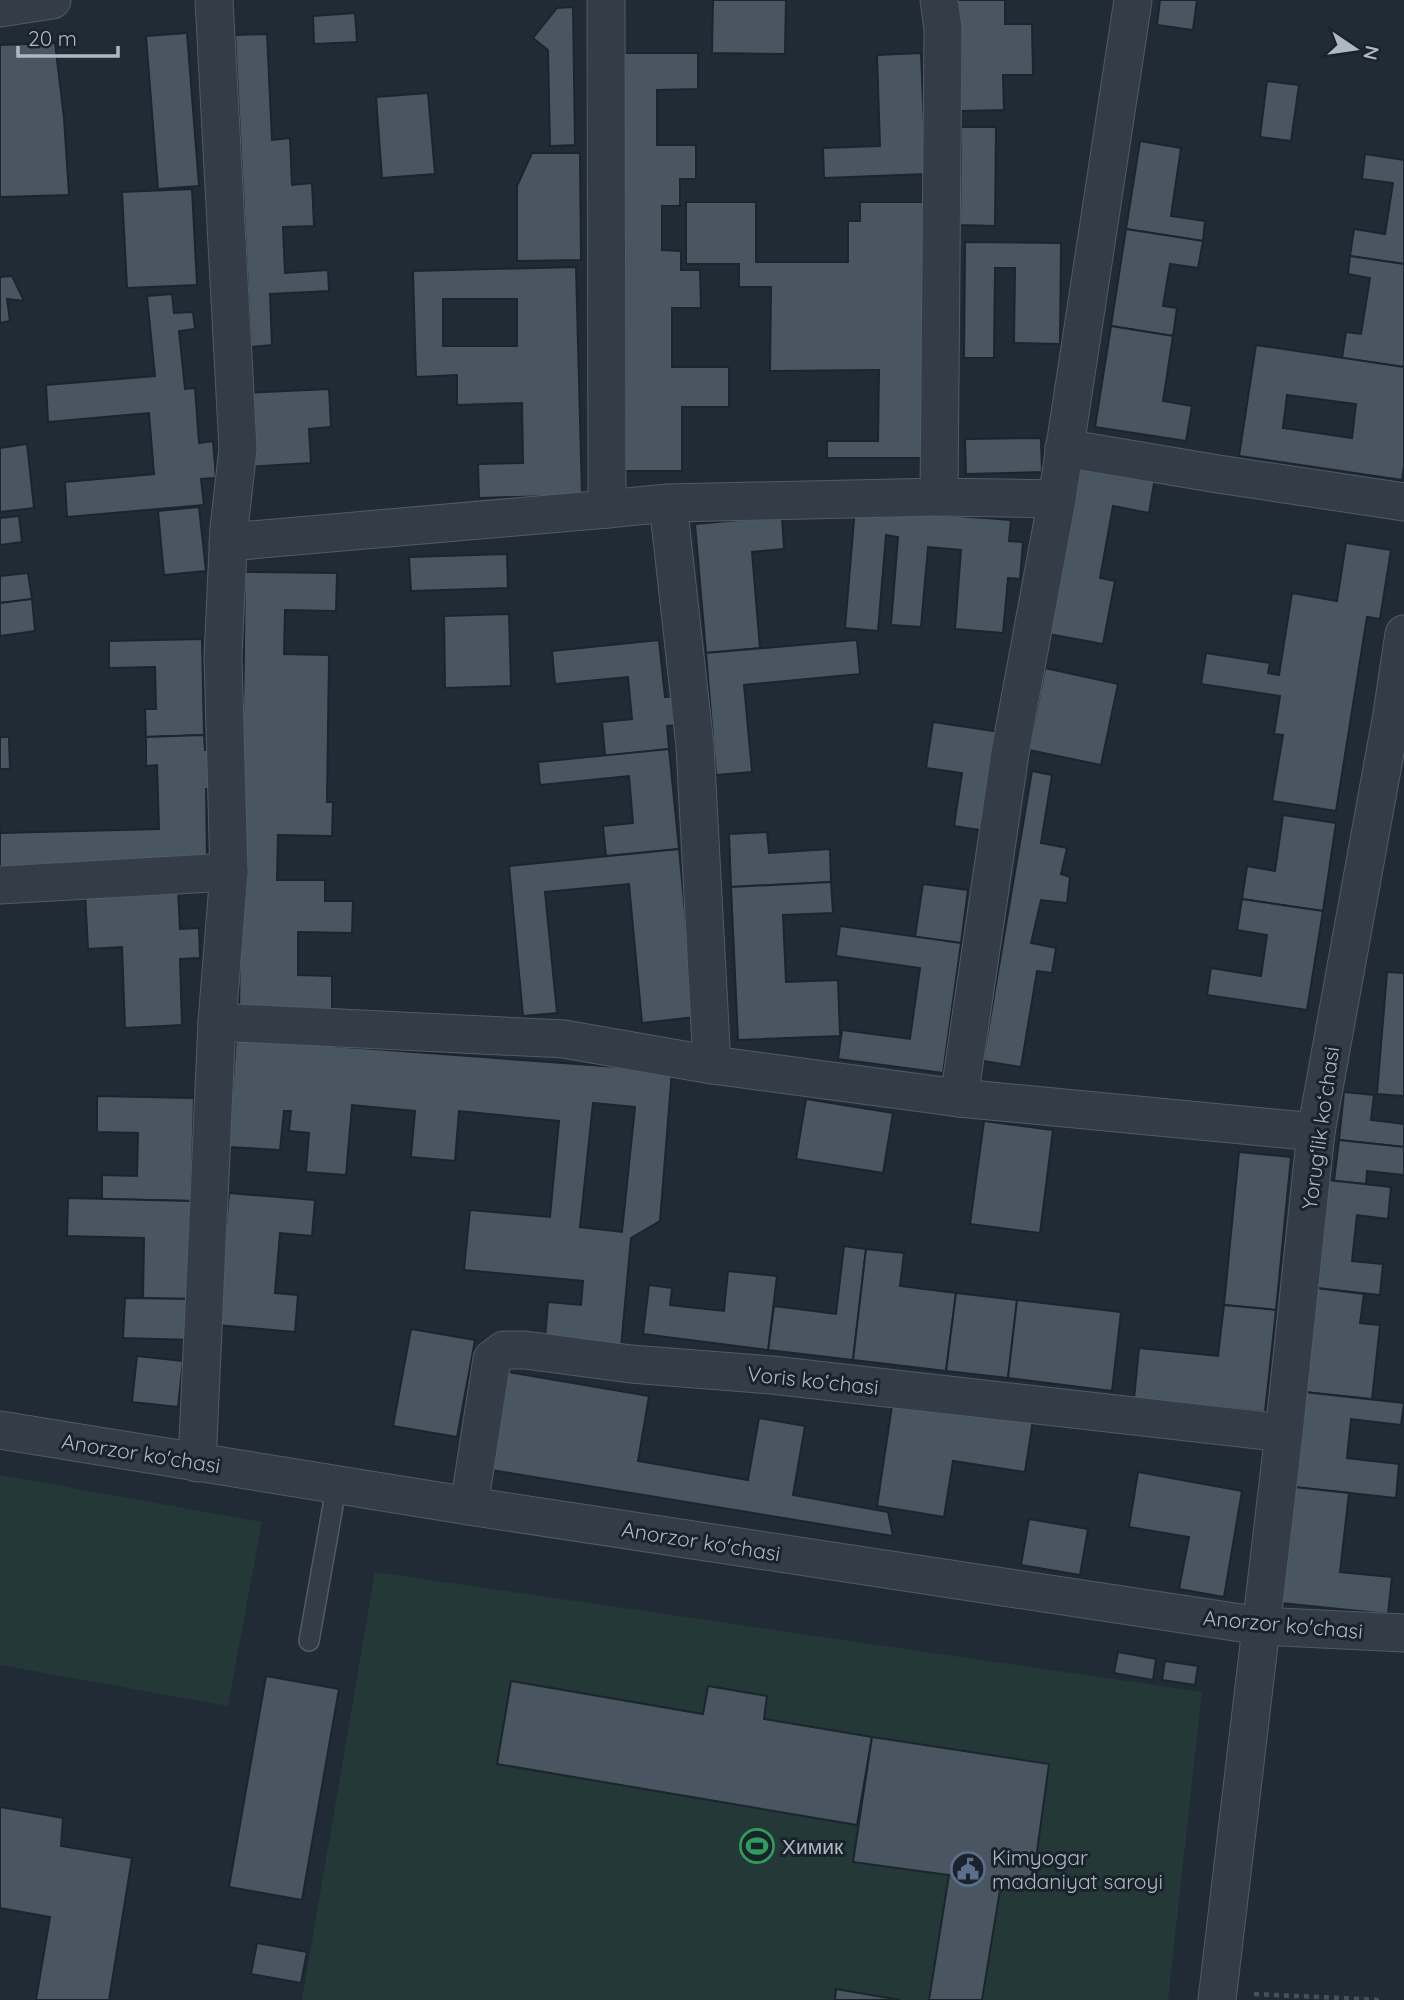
<svg xmlns="http://www.w3.org/2000/svg" width="1404" height="2000" font-family="Quicksand,sans-serif">
  <style>
    .green { fill: #243838 }
    .building { fill: #495662; stroke: #1c242d; stroke-width: 2; fill-rule: evenodd }
    .lines { fill: none; stroke-linecap: round; stroke-linejoin: round }
    .lane-casing { stroke: #525b64; stroke-width: 22 }
    .street-casing { stroke: #525b64; stroke-width: 39 }
    .path { stroke: #425556; stroke-width: 4.5; stroke-dasharray: 5 5; stroke-linecap: butt }
    .lane { stroke: #343d47; stroke-width: 19 }
    .street { stroke: #343d47; stroke-width: 37 }
    .labels { text-anchor: middle; dominant-baseline: central; stroke-width: 6; stroke-linejoin: round; paint-order: stroke }
    .street-label { font-size: 21px; fill: #aeb8c3; stroke: #1a222b }
    .poi-label { font-size: 21px; fill: #aeb8c3; stroke: #1a222b; text-anchor: start }
  </style>
  <rect width="100%" height="100%" fill="#212b36"/>
  <!-- green -->
  <g class="green">
    <polygon points="0,1475 262,1522 228,1706 0,1665"/>
    <polygon points="375,1572 1202,1692 1168,2000 302,2000"/>
  </g>
  <!-- building -->
  <g class="building">
    <polygon points="713,0 786,0 785,54 712,53"/>
    <polygon points="957,0 1005,0 1005,24 1032,24 1033,75 1003,75 1004,110 960,111"/>
    <polygon points="1160,0 1197,0 1193,30 1157,25"/>
    <polygon points="573,7 575,145 550,146 548,50 533,38 557,8"/>
    <polygon points="355,13 357,42 314,44 313,16"/>
    <polygon points="187,33 199,186 158,189 146,36"/>
    <polygon points="267,34 272,140 290,138 292,185 312,183 314,226 283,227 285,273 328,270 329,291 270,294 272,345 251,347 235,35"/>
    <polygon points="55,43 64,118 69,195 0,197 0,45"/>
    <polygon points="619,53 698,53 698,89 657,90 657,145 696,145 696,179 680,179 680,206 662,206 662,250 681,251 681,270 700,270 701,308 672,308 672,367 729,367 729,407 682,407 682,471 620,471"/>
    <polygon points="921,53 926,174 824,178 823,148 880,146 877,55"/>
    <polygon points="1267,81 1299,85 1291,141 1260,137"/>
    <polygon points="428,93 435,174 382,178 376,97"/>
    <polygon points="961,127 996,127 995,226 960,225"/>
    <polygon points="1140,141 1181,148 1171,216 1205,221 1203,241 1126,229"/>
    <polygon points="532,153 580,153 581,260 517,261 517,186"/>
    <polygon points="1365,154 1404,160 1404,264 1350,256 1354,229 1385,234 1393,183 1362,179"/>
    <polygon points="192,189 197,285 127,288 122,192"/>
    <polygon points="686,202 756,202 756,262 848,262 848,221 860,221 860,202 924,202 924,458 827,458 827,441 878,441 879,370 770,371 771,287 739,287 739,264 686,264"/>
    <polygon points="1126,229 1203,241 1198,268 1170,264 1163,306 1177,308 1173,336 1111,326"/>
    <polygon points="965,242 1061,243 1060,344 1014,343 1015,268 995,268 994,358 964,358"/>
    <polygon points="1350,256 1404,264 1404,367 1342,358 1346,332 1361,334 1370,278 1348,274"/>
    <path d="M576,267l6,228 -103,3 -1,-34 45,-1 -1,-60 -65,2v-30l-41,2 -3,-106zM443,299h74v47h-74z"/>
    <polygon points="12,276 24,301 7,299 10,321 0,323 0,277"/>
    <polygon points="172,294 174,313 193,312 195,329 179,331 185,389 195,388 199,443 213,441 216,478 201,479 204,505 67,517 65,482 154,474 149,413 48,422 46,385 155,376 147,296"/>
    <polygon points="1111,326 1173,336 1163,401 1192,406 1186,441 1095,427"/>
    <path d="M1256,345l148,22v99l-2,14 -163,-24zM1287,395l69,9 -4,34 -69,-10z"/>
    <polygon points="329,389 331,427 309,429 311,463 247,467 243,393"/>
    <polygon points="1041,438 1042,472 966,474 965,439"/>
    <polygon points="27,444 34,508 0,512 0,448"/>
    <polygon points="1075,458 1156,472 1149,513 1113,506 1100,578 1115,581 1103,644 1043,633"/>
    <polygon points="199,507 206,571 164,575 158,511"/>
    <polygon points="855,508 1011,520 1009,541 1023,542 1020,579 1008,578 1003,633 955,629 961,550 928,547 921,627 891,625 898,537 886,535 878,631 845,628"/>
    <polygon points="19,516 22,542 0,545 0,518"/>
    <polygon points="782,516 784,549 752,552 760,648 706,653 695,524"/>
    <polygon points="1346,543 1391,550 1380,619 1367,617 1336,811 1272,801 1283,735 1274,734 1280,696 1201,684 1206,653 1270,663 1268,673 1279,675 1292,593 1337,601"/>
    <polygon points="507,554 508,588 411,591 409,557"/>
    <polygon points="245,572 337,573 336,611 285,610 284,654 329,655 327,802 333,802 332,836 278,835 277,880 325,880 325,901 353,901 352,933 298,932 298,975 332,976 332,1016 239,1015"/>
    <polygon points="28,573 32,599 0,603 0,576"/>
    <polygon points="32,599 35,631 0,636 0,603"/>
    <polygon points="509,614 511,686 445,688 444,616"/>
    <polygon points="202,639 204,735 146,737 145,709 156,709 155,667 109,668 109,641"/>
    <polygon points="659,640 665,697 679,696 681,725 667,726 669,749 605,756 602,722 632,719 628,677 555,684 552,651"/>
    <polygon points="857,640 860,674 744,685 752,772 716,775 706,653"/>
    <polygon points="1045,668 1118,684 1101,765 1029,750"/>
    <polygon points="933,722 1000,732 986,831 954,826 962,773 926,768"/>
    <polygon points="204,735 205,750 215,750 216,789 206,789 207,861 0,867 0,825 0,833 159,829 157,765 146,766 146,737"/>
    <polygon points="0,737 9,737 10,769 0,769"/>
    <polygon points="669,749 679,849 606,856 603,826 633,823 629,776 540,785 538,762"/>
    <polygon points="1032,771 1052,775 1041,843 1067,848 1061,874 1070,877 1067,903 1041,900 1031,943 1056,948 1052,973 1037,971 1021,1067 983,1061"/>
    <polygon points="1283,815 1336,823 1323,911 1242,899 1247,866 1275,871"/>
    <polygon points="767,832 769,853 830,849 831,882 731,887 729,834"/>
    <polygon points="679,849 695,1017 642,1023 629,884 545,892 557,1013 523,1016 509,866"/>
    <polygon points="831,882 833,913 783,915 786,982 838,980 840,1036 738,1040 731,887"/>
    <polygon points="923,884 968,890 961,943 915,937"/>
    <polygon points="178,889 180,929 199,928 200,958 180,959 182,1025 125,1028 122,947 88,949 85,893"/>
    <polygon points="1242,899 1323,911 1307,1010 1207,995 1211,968 1261,976 1267,935 1237,930"/>
    <polygon points="840,926 961,943 943,1073 838,1059 842,1030 910,1039 920,968 836,956"/>
    <polygon points="1387,972 1404,973 1404,1096 1377,1094"/>
    <path d="M236,1039l436,32 -12,150 -29,17 -10,109 -76,-8 3,-37 33,3 2,-24 -119,-11 6,-60 80,7 9,-96 -100,-10 -4,50 -44,-4 4,-46 -63,-6 -6,70 -40,-3 3,-39 -20,-2 2,-20h-7l-4,39 -52,-3zM593,1103l42,4 -13,125 -42,-5z"/>
    <polygon points="1344,1092 1374,1095 1371,1120 1404,1124 1404,1147 1339,1140"/>
    <polygon points="97,1096 194,1098 191,1201 102,1199 102,1175 137,1176 138,1133 97,1132"/>
    <polygon points="806,1099 893,1113 883,1173 796,1159"/>
    <polygon points="984,1121 1053,1130 1040,1233 970,1224"/>
    <polygon points="1339,1140 1404,1147 1404,1175 1367,1171 1366,1184 1334,1181"/>
    <polygon points="1239,1152 1291,1157 1276,1310 1224,1305"/>
    <polygon points="1328,1180 1391,1187 1388,1219 1357,1215 1352,1261 1383,1264 1380,1295 1316,1288"/>
    <polygon points="229,1193 315,1200 312,1236 280,1233 275,1293 298,1295 295,1332 217,1325"/>
    <polygon points="68,1198 191,1201 188,1299 143,1298 144,1238 67,1236"/>
    <polygon points="844,1246 866,1249 853,1360 768,1350 774,1306 836,1314"/>
    <polygon points="866,1249 904,1253 900,1286 956,1293 946,1371 853,1360"/>
    <polygon points="728,1271 777,1276 768,1350 643,1334 649,1285 672,1288 670,1305 724,1311"/>
    <polygon points="1316,1288 1364,1294 1360,1323 1380,1325 1372,1399 1304,1392"/>
    <polygon points="956,1293 1017,1300 1008,1378 946,1371"/>
    <polygon points="125,1298 194,1299 193,1340 123,1338"/>
    <polygon points="1017,1300 1121,1312 1112,1391 1008,1378"/>
    <polygon points="1224,1305 1276,1310 1265,1412 1134,1399 1139,1348 1218,1356"/>
    <polygon points="411,1329 475,1340 457,1437 393,1426"/>
    <polygon points="137,1356 183,1361 178,1407 132,1402"/>
    <polygon points="502,1371 649,1396 638,1461 748,1480 759,1418 805,1426 793,1495 888,1512 893,1536 485,1469"/>
    <polygon points="1304,1392 1404,1403 1401,1425 1351,1419 1347,1458 1399,1464 1396,1498 1294,1487"/>
    <polygon points="893,1399 1033,1420 1025,1472 953,1461 944,1517 877,1506"/>
    <polygon points="1138,1472 1242,1491 1224,1597 1179,1589 1189,1537 1129,1527"/>
    <polygon points="1294,1487 1349,1493 1340,1572 1392,1577 1388,1614 1281,1603"/>
    <polygon points="1029,1519 1088,1529 1080,1575 1021,1565"/>
    <polygon points="1118,1652 1156,1659 1153,1680 1114,1673"/>
    <polygon points="1165,1661 1198,1666 1195,1685 1162,1680"/>
    <polygon points="266,1676 339,1689 302,1900 229,1887"/>
    <polygon points="511,1681 703,1714 708,1686 767,1696 764,1719 872,1737 857,1825 497,1764"/>
    <polygon points="872,1737 1049,1764 1032,1888 1001,1884 982,2000 929,2000 949,1875 853,1862"/>
    <polygon points="0,1807 63,1818 61,1846 132,1858 109,2000 36,2000 50,1917 0,1908"/>
    <polygon points="257,1943 307,1952 301,1983 251,1974"/>
    <polygon points="836,1989 900,2000 835,2000"/>
  </g>
  <g class="lines">
    <!-- lane casing -->
    <g class="lane-casing">
      <polyline id="lane" points="309,1641 337,1483"/>
    </g>
    <!-- street casing -->
    <g class="street-casing">
      <g id="street">
        <polyline points="214,0 238,449 229,528 223,657 229,872 217,1022"/>
        <polyline points="939,0 943,28 939,497 1057,499"/>
        <polyline points="1133,0 1057,499 1010,753 959,1098 1316,1132"/>
        <polyline points="0,8 52,0"/>
        <polyline points="1064,448 1218,474 1404,502"/>
        <polyline points="668,503 939,497"/>
        <polyline points="228,542 607,509"/>
        <polyline points="0,885 229,872"/>
        <polyline points="712,1065 959,1098"/>
        <polyline points="0,1430 469,1506 1261,1626 1404,1633"/>
        <polyline points="197,1463 217,1022 564,1039 712,1065 695,746 668,503 607,509 606,0"/>
        <polyline points="469,1506 492,1359 504,1350 525,1350 631,1364 772,1375 1284,1433"/>
        <polyline points="1217,2000 1284,1433 1316,1132 1392,714 1404,634"/>
      </g>
    </g>
    <!-- path -->
    <polyline class="path" points="1254,1994 1381,2000"/>
    <!-- lane -->
    <use href="#lane" class="lane"/>
    <!-- street -->
    <use href="#street" class="street"/>
  </g>
  <!-- icons -->
  <defs>
    <g id="stadium-ring" transform="scale(1.75)"><circle r="9.5" fill="#1a222b" stroke="#2e9e5b" stroke-width="1.5"/><path d="M0-5a6.5 5 0 1 0 0 10a6.5 5 0 1 0 0-10ZM-3.5-1.8h7v3.6h-7Z" fill="#2e9e5b"/></g>
    <g id="civic-ring" transform="scale(1.75)"><circle r="9.5" fill="#1a222b" stroke="#5c6f8a" stroke-width="1.5"/><path d="M-.6-6.5H3V-4.5H.6V-3L4-1V1h2V6H-6V1h2V-1L-.6-3ZM-1.2 2.5V6h2.4V2.5Z" fill="#5c6f8a"/></g>
  </defs>
  <g fill-rule="evenodd">
    <use href="#stadium-ring" x="757" y="1846"/>
    <use href="#civic-ring" x="968" y="1869"/>
  </g>
  <g class="labels">
    <!-- street labels -->
    <g class="street-label">
      <text transform="translate(1320 1128) rotate(-82)">Yorugʻlik koʻchasi</text>
      <text transform="translate(813 1380) rotate(6)">Voris koʻchasi</text>
      <text transform="translate(141 1453) rotate(9)">Anorzor ko'chasi</text>
      <text transform="translate(701 1541) rotate(9)">Anorzor ko'chasi</text>
      <text transform="translate(1283 1624) rotate(5)">Anorzor ko'chasi</text>
    </g>
    <!-- poi labels -->
    <g class="poi-label">
      <text x="782" y="1846">Химик</text>
      <text x="992" y="1857">Kimyogar<tspan x="992" dy="24">madaniyat saroyi</tspan></text>
    </g>
  </g>
  <!-- north arrow -->
  <g transform="translate(1355 49) rotate(103)" stroke="#1a222b" stroke-width="5" paint-order="stroke">
  <path d="M0-5L12 26L0 18L-12 26Z" fill="#aeb8c3"/>
  <text y="-10" font-size="19" font-weight="bold" text-anchor="middle" fill="#aeb8c3">N</text>
  </g>
  <!-- scale -->
  <path d="M18 46v10h100v-10" fill="none" stroke="#aeb8c3" stroke-width="3.5"/>
  <text x="28" y="46" font-size="21" fill="#aeb8c3" stroke="#1a222b" stroke-width="5" paint-order="stroke">20 m</text>
</svg>
